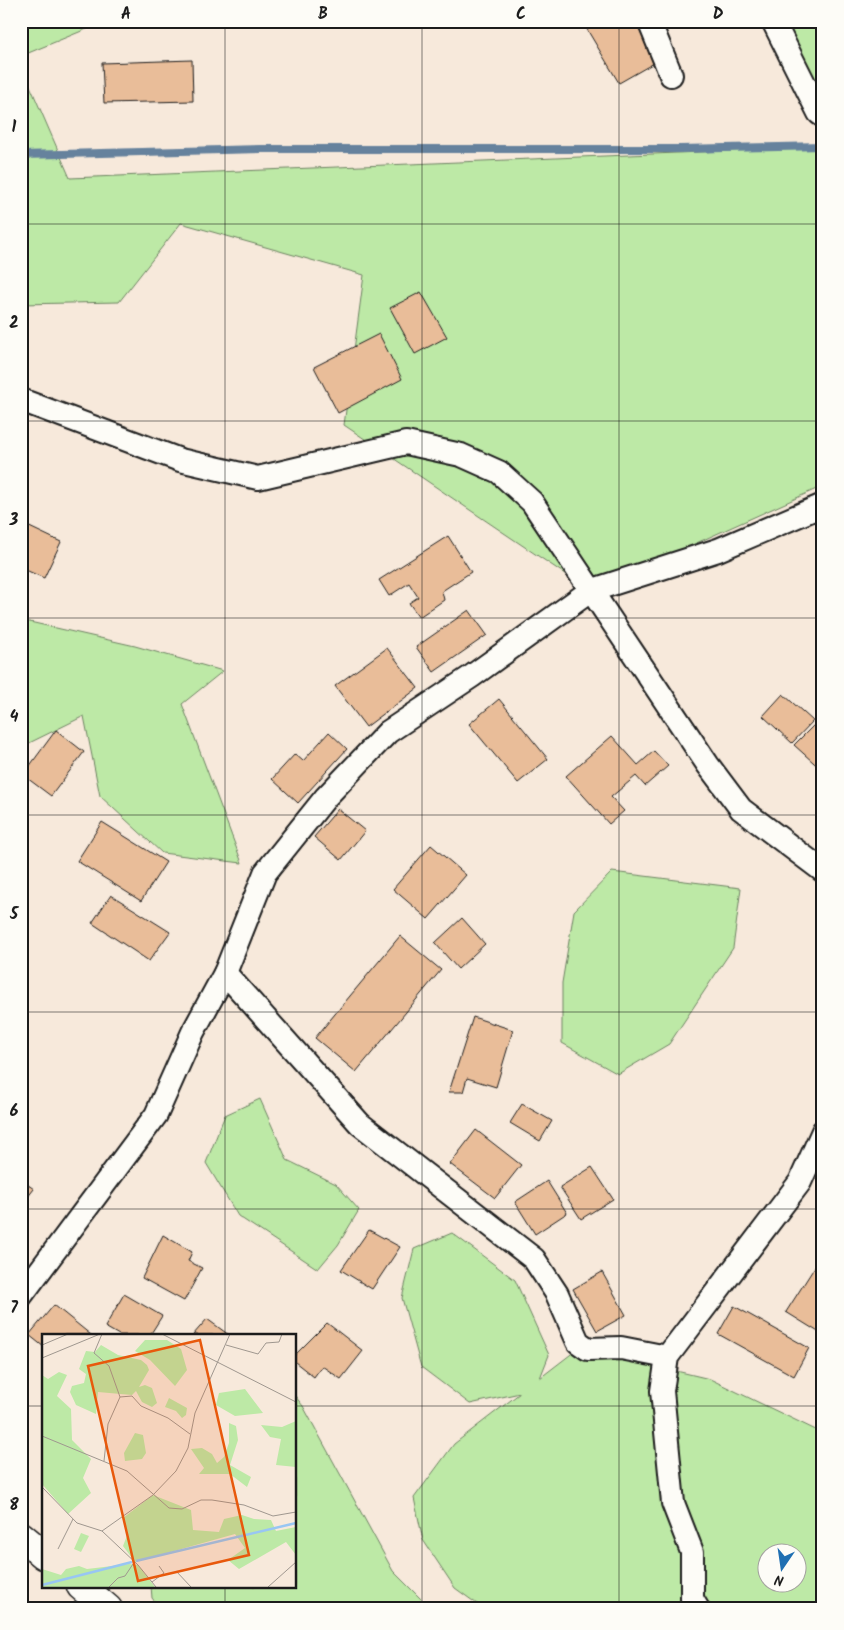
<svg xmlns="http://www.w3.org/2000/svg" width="844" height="1630" font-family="Kalam,sans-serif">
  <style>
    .green { fill: #bde9a6; stroke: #6c8261; fill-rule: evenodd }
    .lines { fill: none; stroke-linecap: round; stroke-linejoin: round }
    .stream { stroke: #66829d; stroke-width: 8 }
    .building { fill: #e9bd99; stroke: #1c1c1c }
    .minor-casing { stroke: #1c1c1c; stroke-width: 26 }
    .tertiary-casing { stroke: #1c1c1c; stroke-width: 31 }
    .minor { stroke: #fdfcf7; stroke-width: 22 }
    .tertiary { stroke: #fdfcf7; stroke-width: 28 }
    .grid { fill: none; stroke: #1c1c1c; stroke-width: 1; stroke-opacity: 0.55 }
    .inset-river { fill: none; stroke: #98c6f3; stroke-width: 2.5 }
    .inset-road { fill: none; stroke: #9f978f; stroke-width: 1 }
    .view { fill: #e8590c; fill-opacity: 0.15; stroke: #e8590c; stroke-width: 2.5 }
    .inset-edge { fill: none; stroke: #1c1c1c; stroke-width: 2.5 }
    .neatline { fill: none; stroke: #1c1c1c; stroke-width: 2 }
    .grid-label { font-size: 16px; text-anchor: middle; font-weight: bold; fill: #1c1c1c }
  </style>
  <rect width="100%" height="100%" fill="#f7e9db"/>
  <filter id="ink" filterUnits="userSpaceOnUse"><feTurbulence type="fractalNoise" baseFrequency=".02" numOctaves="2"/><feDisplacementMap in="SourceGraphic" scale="10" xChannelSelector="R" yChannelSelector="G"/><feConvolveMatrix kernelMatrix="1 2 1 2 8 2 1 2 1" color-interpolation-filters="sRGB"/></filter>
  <g filter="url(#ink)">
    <!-- green -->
    <g class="green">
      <polygon points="21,21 106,21 21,56"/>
      <polygon points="777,21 823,21 823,114"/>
      <polygon points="21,65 70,178 823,147 823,486 590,591 344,425 364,275 181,223 119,302 21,304"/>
      <polygon points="21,620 135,646 223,671 182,704 242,863 162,853 100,796 84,716 21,747"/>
      <polygon points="612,872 741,888 733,948 669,1044 618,1074 562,1043 562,983 574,911"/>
      <polygon points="260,1099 287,1160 336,1184 359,1210 338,1245 318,1269 238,1216 206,1163 225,1115"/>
      <path d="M452,1233l63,47 34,75 -9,23 39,-30 131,31 110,53 3,-63v240h-339l-29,-21 -32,-48 -9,-42 40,-54 66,-51 -50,11 -49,-37 -19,-69 12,-49zM766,1552h30v30h-30z"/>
      <polygon points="295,1396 303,1406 393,1571 431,1609 161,1609 152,1598 151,1586 295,1586"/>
    </g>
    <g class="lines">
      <!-- stream -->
      <polyline class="stream" points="21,155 262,149 680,149 823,146"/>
    </g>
    <!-- building -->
    <g class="building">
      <polygon points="582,21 639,21 661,59 619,83"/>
      <polygon points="192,60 193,101 104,103 102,63"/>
      <polygon points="421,292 447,337 415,354 390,308"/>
      <polygon points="379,334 402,379 338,413 314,367"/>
      <polygon points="21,523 61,542 44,578 21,568"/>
      <polygon points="448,536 471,572 442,591 444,600 419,617 409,603 418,597 409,583 389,596 379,580"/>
      <polygon points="469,610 487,635 434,672 416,647"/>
      <polygon points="387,648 418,688 366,727 335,686"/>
      <polygon points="783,694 813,721 792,743 763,716"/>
      <polygon points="499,699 548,759 518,783 469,724"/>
      <polygon points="815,724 823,731 823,771 794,745"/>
      <polygon points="56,730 84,752 51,796 23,775"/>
      <polygon points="329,732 347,749 298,803 272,779 295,754 303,761"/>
      <polygon points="612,736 638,765 654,751 668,766 645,786 636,776 611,797 624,811 609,824 566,776"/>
      <polygon points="338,809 365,831 341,860 314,837"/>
      <polygon points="102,822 166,862 141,901 77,861"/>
      <polygon points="431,845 466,875 428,919 393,889"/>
      <polygon points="111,895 170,932 149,961 92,923"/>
      <polygon points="462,918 485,944 458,969 435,943"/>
      <polygon points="400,936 441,970 356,1072 315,1038"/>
      <polygon points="473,1017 513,1030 496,1087 467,1078 463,1092 449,1092"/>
      <polygon points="522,1104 552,1121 540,1141 510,1123"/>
      <polygon points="476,1130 521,1165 495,1198 450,1164"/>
      <polygon points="592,1167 613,1199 581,1219 560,1187"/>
      <polygon points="21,1180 34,1189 23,1203 21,1201"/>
      <polygon points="547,1181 567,1213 535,1234 515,1202"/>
      <polygon points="369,1230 400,1247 372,1289 341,1270"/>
      <polygon points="163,1235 192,1252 188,1261 202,1268 184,1301 142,1278"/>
      <polygon points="823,1254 823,1328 820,1333 786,1312"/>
      <polygon points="602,1272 626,1315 597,1331 573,1289"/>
      <polygon points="124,1294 162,1316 150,1335 119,1335 105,1327"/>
      <polygon points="54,1305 91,1335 44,1335 44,1347 29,1335"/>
      <polygon points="734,1306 809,1348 794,1376 718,1334"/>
      <polygon points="207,1319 229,1335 193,1335"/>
      <polygon points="327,1323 363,1351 341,1379 322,1366 314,1377 295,1362 295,1355"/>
    </g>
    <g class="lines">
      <!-- minor casing -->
      <g class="minor-casing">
        <g id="minor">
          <polyline points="649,21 671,75"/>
          <polyline points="773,21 819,113 823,116"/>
          <polyline points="21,400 180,460 258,478 406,443 461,455 499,472 532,502 708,765 741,809 823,871"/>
          <polyline points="225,973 360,1124 534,1259 557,1294 578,1342 588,1349 621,1348 667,1357"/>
          <polyline points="21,1296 156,1115 193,1032 225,973 265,873 326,797 388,732 472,676 590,591 718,550 823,505"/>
          <polyline points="698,1609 692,1599 692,1552 673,1503 662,1391 667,1357 800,1182 823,1131"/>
        </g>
      </g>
      <!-- tertiary casing -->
      <g class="tertiary-casing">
        <g id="tertiary">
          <polyline points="21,1536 44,1555"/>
          <polyline points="81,1586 108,1609"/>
        </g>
      </g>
      <!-- minor -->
      <use href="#minor" class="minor"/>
      <!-- tertiary -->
      <use href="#tertiary" class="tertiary"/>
    </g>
  </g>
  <!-- grid -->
  <path class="grid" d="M225,21v1314M422,21v1588M619,21v1588M21,224h802M21,421h802M21,618h802M21,815h802M21,1012h802M21,1209h802M21,1406h23M295,1406h528M225,1586v23"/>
  <!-- overview -->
  <g transform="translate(42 1334)">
    <rect width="254" height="254" fill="#f7e9db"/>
    <path d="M103,6h22l14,9 6,21 -12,16 -25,-26 -15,-9zM59,11l17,10 23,5 6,5 2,5 -10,17 6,-2 7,3 5,15 -5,4 -10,-5 -6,-11 -4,4 -34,-3 -2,22 -20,-9 -6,-13 2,-6 12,-3 2,-9 -7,-5 7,-18 9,1zM17,38l8,3 -10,21 14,13 1,31 19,19 -8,19 8,15 -23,21 -26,-30v-109l6,4zM203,55l18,24 -28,3 -19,-11 3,-12zM127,64l18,10 -1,7 -4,3 -6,-7 -11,-4zM254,87v46l-20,-2 5,-26 -11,-2 -9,-12 21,2zM187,89l7,3 2,14 -8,25 21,12 -4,10 -17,-13h-31l5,-6 -13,-19 11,-1 10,6 5,9 7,-6 5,-14zM93,99l8,2 3,18 -4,6 -17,2 -1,-8zM111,161l38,15 2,20 26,2 5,-13 18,-4 12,4 17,1 5,11 20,-4v28l-10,-13 -47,27 -11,-9 17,-12 -10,-14 -100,28 -12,-16 5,-13 -5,-15zM39,199l8,3 -8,16 -7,-3zM87,230l9,1 17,22h-113v-18l19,6 5,-6 13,-3 8,3z" fill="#bde9a6"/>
    <path class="inset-river" d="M94,227l160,-38M0,251l90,-23"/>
    <path class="inset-road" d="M60,0l-8,19 15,13 11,31 -12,27 -4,37M120,0l134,68M0,11l26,-11M184,11l32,9 8,-11 13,-1 3,-8M0,24l58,-24M78,63l12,-1 9,10 27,12 22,16M0,102l85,35 42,37 13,1 19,-9h11l32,5 29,11 23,-4M0,153l35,36 25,8 36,34 18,22M60,197l51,-36 23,-24 12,-23 7,-35 35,-79M16,215l15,-30M134,237l15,16M110,248l12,-9 -5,-7M67,253l9,-9 7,-2 8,-12M226,253l28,-25"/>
    <path class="view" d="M158,6l49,215 -111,26 -50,-215z"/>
    <rect width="254" height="254" class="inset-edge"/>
  </g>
  <!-- margin -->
  <rect width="844" height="1630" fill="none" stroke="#fdfcf7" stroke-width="55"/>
  <!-- north arrow -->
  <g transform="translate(782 1568) rotate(193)"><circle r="24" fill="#fdfcf7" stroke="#a3a29f"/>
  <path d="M0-4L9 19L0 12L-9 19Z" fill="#1f6fb2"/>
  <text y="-8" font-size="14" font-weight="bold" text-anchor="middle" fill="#1c1c1c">N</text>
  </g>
  <rect x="28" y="28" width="788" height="1574" class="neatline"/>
  <g class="grid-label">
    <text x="126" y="19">A</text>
    <text x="323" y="19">B</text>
    <text x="521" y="19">C</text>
    <text x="718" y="19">D</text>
    <text x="14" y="132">1</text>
    <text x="14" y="328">2</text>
    <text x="14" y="525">3</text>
    <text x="14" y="722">4</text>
    <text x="14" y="919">5</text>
    <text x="14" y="1116">6</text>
    <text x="14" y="1313">7</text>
    <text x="14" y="1510">8</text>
  </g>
</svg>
